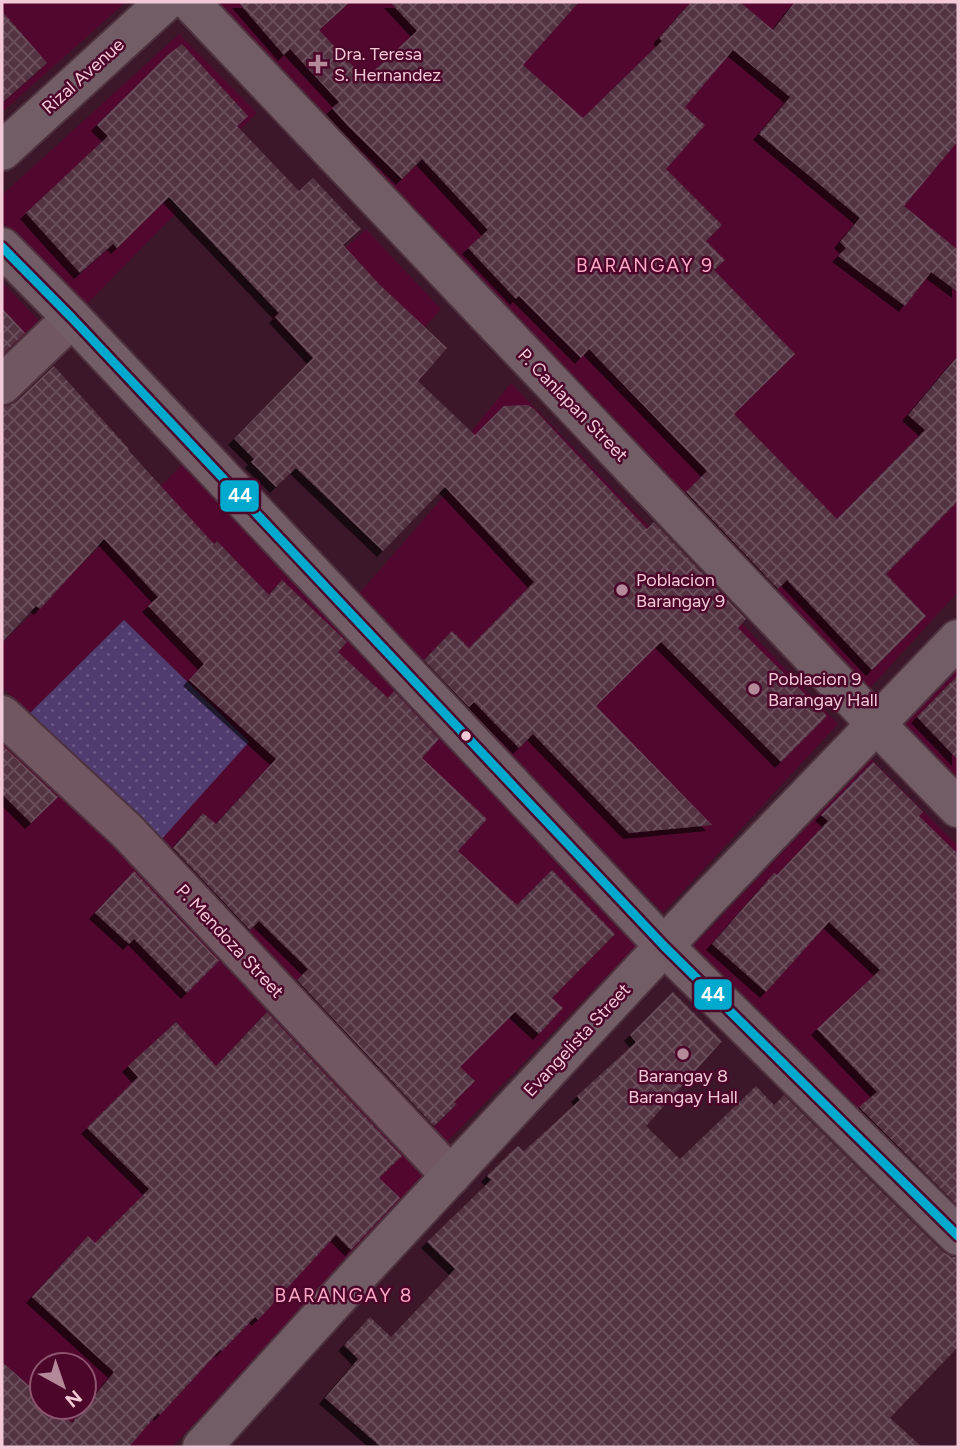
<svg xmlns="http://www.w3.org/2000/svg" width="960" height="1449" font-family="Figtree,sans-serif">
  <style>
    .built { fill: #52082e; fill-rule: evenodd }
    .grass { fill: url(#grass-dots) }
    .building { fill: url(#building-cross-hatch); filter: url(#shadow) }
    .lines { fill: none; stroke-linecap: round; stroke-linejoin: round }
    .street-casing { stroke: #4e323e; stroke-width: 42 }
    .secondary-casing { stroke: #4e323e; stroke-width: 42 }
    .street { stroke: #725763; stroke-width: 38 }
    .secondary { stroke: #725d67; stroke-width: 38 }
    .bus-1-casing { stroke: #4c0629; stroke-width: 14 }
    .bus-1 { stroke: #00a9ce; stroke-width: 9 }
    .poi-dot { fill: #b48a9a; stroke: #4c0629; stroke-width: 2.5 }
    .bus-dot { fill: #f4c9d7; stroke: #4c0629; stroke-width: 2.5 }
    .labels { text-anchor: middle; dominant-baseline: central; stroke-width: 5; stroke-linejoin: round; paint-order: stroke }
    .poi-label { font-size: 18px; fill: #f4c9d7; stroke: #4c0629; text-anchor: start }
    .street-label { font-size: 18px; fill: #f4c9d7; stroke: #4c0629 }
    .neighbourhood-label { font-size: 19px; letter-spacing: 2px; fill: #fca8c6; stroke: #4c0629 }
    .line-badge { stroke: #4c0629; stroke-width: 2.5 }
    .badge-label { font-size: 19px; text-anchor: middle; font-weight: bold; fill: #fff }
  </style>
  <defs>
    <pattern id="grass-dots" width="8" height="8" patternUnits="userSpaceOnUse" patternTransform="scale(1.75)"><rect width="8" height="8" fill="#503c6f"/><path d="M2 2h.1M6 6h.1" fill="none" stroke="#6a5783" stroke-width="1.8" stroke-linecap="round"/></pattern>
    <pattern id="building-cross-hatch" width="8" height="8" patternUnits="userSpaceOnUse" patternTransform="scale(1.75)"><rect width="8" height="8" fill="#533343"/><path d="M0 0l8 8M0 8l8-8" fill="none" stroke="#6c4f5d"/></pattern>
    <filter id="shadow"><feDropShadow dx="-6" dy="6" stdDeviation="0" flood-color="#0009"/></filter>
  </defs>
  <rect width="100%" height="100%" fill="#3c1629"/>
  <!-- built -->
  <g class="built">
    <polygon points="2,2 126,2 2,112"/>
    <polygon points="217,2 958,2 958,592 869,689 334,128"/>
    <polygon points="179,34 257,113 167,200 177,212 85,306 2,222 2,195"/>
    <polygon points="366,229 441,309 358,404 271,317"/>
    <polygon points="2,282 42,324 2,362"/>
    <polygon points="511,383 838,724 663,913 358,595 463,474 450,457"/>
    <polygon points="182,465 555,861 637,945 444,1145 159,842 248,742 124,620 29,714 2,687 2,643"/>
    <polygon points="958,668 958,782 903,725"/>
    <path d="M2,727l436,437 -266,283h-170zM42,1365h42v42h-42z"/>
    <polygon points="871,759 958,846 958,1215 693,946"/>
  </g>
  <!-- grass -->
  <polygon class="grass" points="124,620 249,742 159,842 29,714"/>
  <!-- building -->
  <g class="building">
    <polygon points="238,2 350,2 319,30 365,79 417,31 390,2 579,2 523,65 583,118 662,41 659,38 691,2 740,2 773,30 795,2 958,2 958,141 904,206 958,250 958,292 931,272 905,306 838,256 846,248 840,242 860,218 759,134 790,97 733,50 685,107 705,125 666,169 722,225 706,241 725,260 714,270 795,354 734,414 837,519 925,430 908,415 958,356 958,501 886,574 926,616 872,670 787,580 778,589 686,492 707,471 589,349 581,358 519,296 516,299 468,248 488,230 422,159 402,179 347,125 332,108 339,102 290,49 284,55"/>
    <polygon points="2,11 47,63 2,103"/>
    <polygon points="182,44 248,116 237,126 299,191 313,178 361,229 343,245 380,285 447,348 418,381 475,435 504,406 528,405 534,409 647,529 654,522 746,619 738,628 827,716 781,762 661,642 596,706 712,825 629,833 533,734 519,748 474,702 469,707 424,660 452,631 469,648 534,582 445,487 383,551 296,468 276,487 251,462 254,459 234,439 313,358 275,317 279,313 169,197 117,248 113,244 80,273 26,213 108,136 97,125 168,55"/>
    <polygon points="2,308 25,333 2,355"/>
    <polygon points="54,366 129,449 128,450 214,544 217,541 269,595 282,580 347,642 338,652 388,698 394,691 439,739 422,758 487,819 458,851 517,905 552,870 615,934 552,998 563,1008 539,1034 515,1012 460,1067 475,1081 454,1102 457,1104 434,1126 297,980 308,969 259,921 250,930 173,848 203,813 216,824 276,759 189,680 204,664 148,606 158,597 104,539 40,609 36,606 2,642 2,406 8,406 17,401"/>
    <polygon points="958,675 958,760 917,717"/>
    <polygon points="2,745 58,797 31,823 2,794"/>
    <polygon points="873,762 923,812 919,816 958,854 958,1206 859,1107 877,1092 817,1029 880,970 829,922 766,992 712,944 774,873 777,875 828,821 821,815"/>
    <polygon points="134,871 219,961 187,993 134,939 129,944 95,913"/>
    <polygon points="673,992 722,1041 646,1126 680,1159 756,1086 774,1105 784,1095 943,1252 952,1257 958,1257 958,1347 890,1418 922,1447 381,1447 325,1398 358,1359 344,1345 370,1317 391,1337 455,1269 427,1242 491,1180 487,1176 510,1153 518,1146 524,1151 580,1100 577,1096 636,1042 630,1035"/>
    <polygon points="267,1012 402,1156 379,1178 400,1198 351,1250 336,1235 258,1320 255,1317 222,1351 220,1350 160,1415 158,1413 129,1447 2,1447 2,1362 42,1397 42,1407 54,1407 72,1423 114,1372 32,1297 88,1236 95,1243 149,1189 87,1128 138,1077 128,1066 176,1022 216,1066"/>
  </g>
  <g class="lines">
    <!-- street casing -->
    <g class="street-casing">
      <g id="street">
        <polyline points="2,385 72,318"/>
        <polyline points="2,715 127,831 451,1176"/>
      </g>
    </g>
    <!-- secondary casing -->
    <g class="secondary-casing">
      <g id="secondary">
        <polyline points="190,2 876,724 958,808"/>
        <polyline points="2,151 165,2"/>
        <polyline points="2,247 72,318 664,946 958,1236"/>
        <polyline points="202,1447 362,1271 704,903 958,639"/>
      </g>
    </g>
    <!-- street -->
    <use href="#street" class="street"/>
    <!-- secondary -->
    <use href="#secondary" class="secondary"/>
    <!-- bus-1 casing -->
    <g class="bus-1-casing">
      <polyline id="bus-1" points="2,247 72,318 664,946 958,1236"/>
    </g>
    <!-- bus-1 -->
    <use href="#bus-1" class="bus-1"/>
  </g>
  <!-- markers -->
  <g class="poi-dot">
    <path d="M314.5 53.5h7v7h7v7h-7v7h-7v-7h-7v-7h7z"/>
    <circle cx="622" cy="590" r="7"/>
    <circle cx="754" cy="689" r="7"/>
    <circle cx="683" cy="1054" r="7"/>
  </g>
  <circle class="bus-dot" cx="466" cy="736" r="6"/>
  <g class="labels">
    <!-- poi labels -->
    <g class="poi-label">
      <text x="334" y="54">Dra. Teresa<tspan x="334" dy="21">S. Hernandez</tspan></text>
      <text x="636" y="580">Poblacion<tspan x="636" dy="21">Barangay 9</tspan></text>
      <text x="768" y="679">Poblacion 9<tspan x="768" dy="21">Barangay Hall</tspan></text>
      <text x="683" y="1076" text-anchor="middle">Barangay 8<tspan x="683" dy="21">Barangay Hall</tspan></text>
    </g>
    <!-- street labels -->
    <g class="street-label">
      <text transform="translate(83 76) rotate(-42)">Rizal Avenue</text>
      <text transform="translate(573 405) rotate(46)">P. Canlapan Street</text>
      <text transform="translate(230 941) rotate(47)">P. Mendoza Street</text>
      <text transform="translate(577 1040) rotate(-47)">Evangelista Street</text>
    </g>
    <!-- neighbourhood labels -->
    <g class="neighbourhood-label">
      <text x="645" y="265">BARANGAY 9</text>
      <text x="344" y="1295">BARANGAY 8</text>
    </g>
  </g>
  <g class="line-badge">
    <rect x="219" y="479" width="41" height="34" rx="7" fill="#00a9ce"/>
    <rect x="693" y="978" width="40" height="33" rx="7" fill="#00a9ce"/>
  </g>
  <g class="badge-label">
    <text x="240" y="502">44</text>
    <text x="713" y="1001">44</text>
  </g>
  <!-- border -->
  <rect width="960" height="1449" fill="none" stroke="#f4c9d7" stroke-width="7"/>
  <!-- north arrow -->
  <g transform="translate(63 1386) rotate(140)"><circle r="33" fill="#4c0629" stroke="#8f546f" stroke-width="2"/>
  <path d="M0-5L12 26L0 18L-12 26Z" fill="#b48a9a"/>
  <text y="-10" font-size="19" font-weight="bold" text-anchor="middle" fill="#f4c9d7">N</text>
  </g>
</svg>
